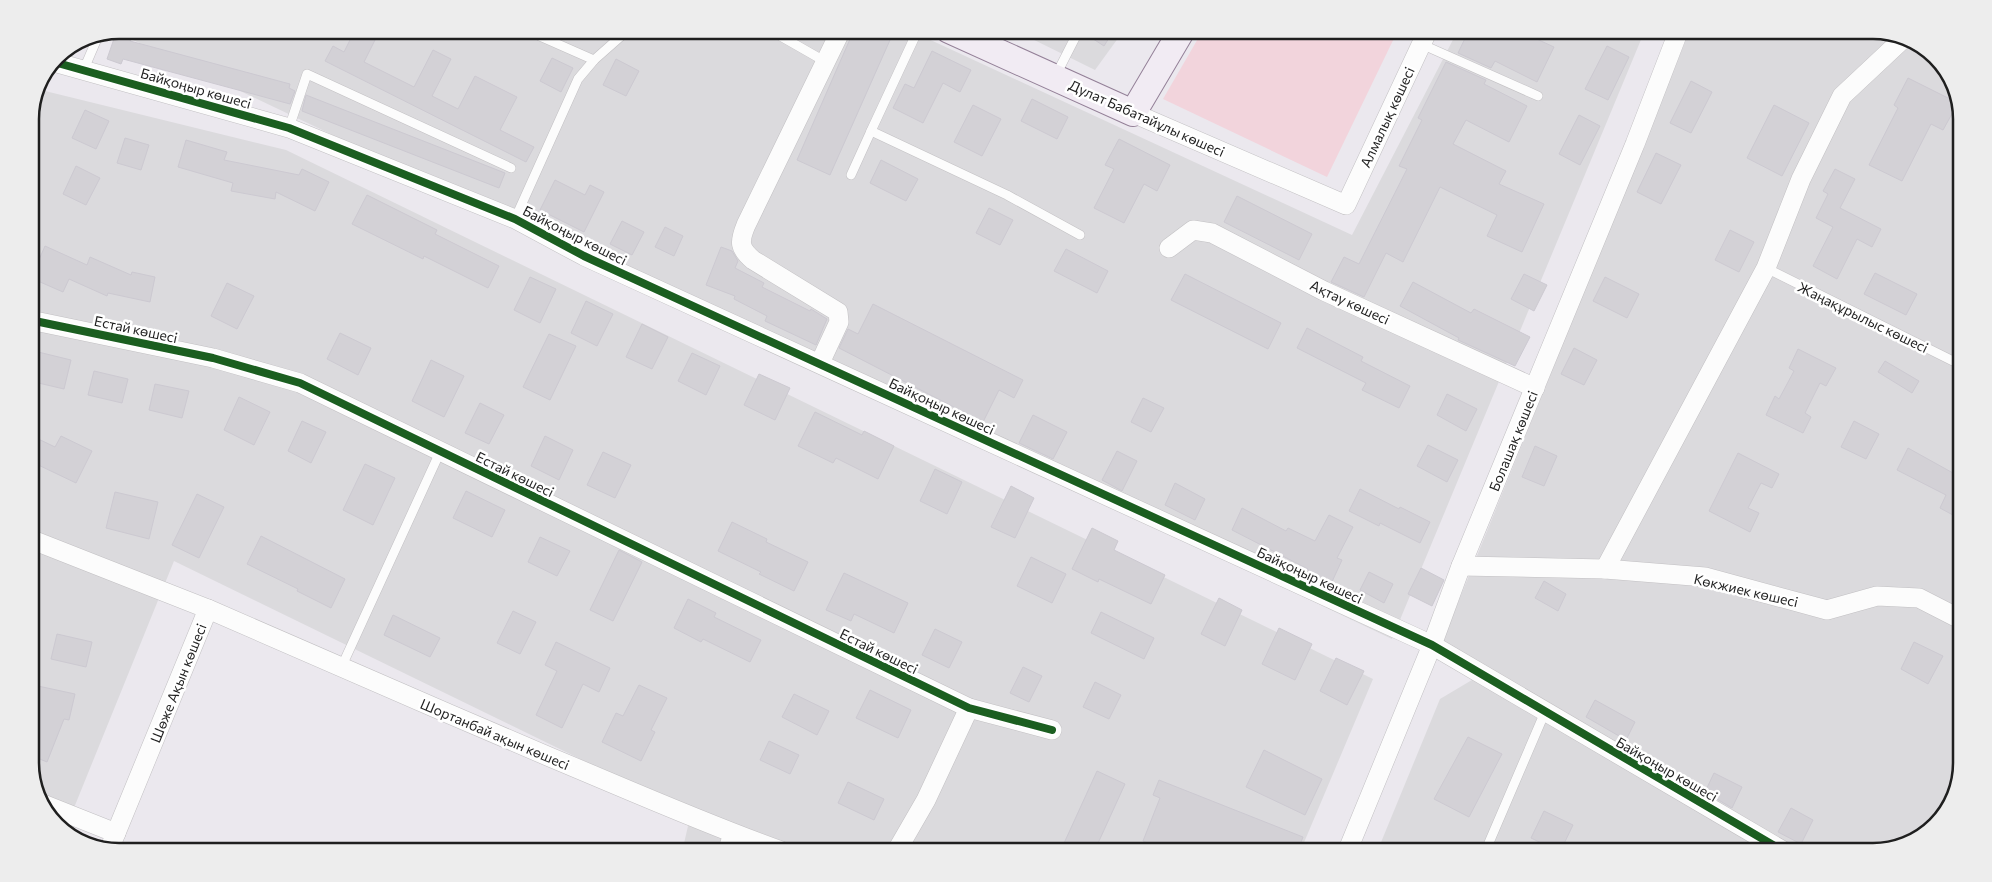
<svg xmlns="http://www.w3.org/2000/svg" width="1992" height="882" font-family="Commissioner,sans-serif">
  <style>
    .residential { fill: #dbdadd }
    .park { fill: #f2d4dc }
    .building { fill: #d3d1d6; stroke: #ccc9d1 }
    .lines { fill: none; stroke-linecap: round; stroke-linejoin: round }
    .lane-casing { stroke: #c2c0c3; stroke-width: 10 }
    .street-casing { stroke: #c2c0c3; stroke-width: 20 }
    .secondary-casing { stroke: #948098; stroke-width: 28 }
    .lane { stroke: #fcfcfc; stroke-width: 9 }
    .street { stroke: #fcfcfc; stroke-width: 19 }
    .secondary { stroke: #f1ebf3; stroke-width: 26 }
    .cycleway-casing { stroke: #fff; stroke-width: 11 }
    .cycleway { stroke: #1b5e20; stroke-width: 8 }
    .labels { text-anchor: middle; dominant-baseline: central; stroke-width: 5; stroke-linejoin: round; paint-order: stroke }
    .street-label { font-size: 14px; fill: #1f1f1f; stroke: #fff }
    .rim { fill: none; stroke: #1f1f1f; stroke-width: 2.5 }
  </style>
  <rect width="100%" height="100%" fill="#ebe8ee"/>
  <!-- residential -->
  <g class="residential">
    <polygon points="119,30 909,30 1352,235 1458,30 1645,30 1392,639 114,31"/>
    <polygon points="1014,30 1124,30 1095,70"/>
    <polygon points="1690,30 1873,30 1907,37 1947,69 1962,114 1962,763 1955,797 1922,837 1873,852 1377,852 1440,699 1477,677 1438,652"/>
    <polygon points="81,40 70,62 56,56"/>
    <polygon points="41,90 286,150 1373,679 1300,852 682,852 691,813 174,561 65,830 48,817 30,769 30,114"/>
  </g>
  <!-- park -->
  <polygon class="park" points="1203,30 1398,30 1327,177 1163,99"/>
  <!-- building -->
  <g class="building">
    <polygon points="117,30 134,30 130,41 290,84 289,88 295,91 290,104 123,59 121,64 107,59"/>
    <polygon points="355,30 380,30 364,62 414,87 433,50 451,59 432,96 458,109 475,76 517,97 500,130 534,147 526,162 325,61 333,46 344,52"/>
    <polygon points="854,30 868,30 890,40 830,175 797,160"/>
    <polygon points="1085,30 1114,30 1104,46 1084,33"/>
    <polygon points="1469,30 1517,30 1554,47 1537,82 1495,61 1491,68 1458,53"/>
    <polygon points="1607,46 1629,57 1608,100 1585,89"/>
    <polygon points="932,51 971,70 960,92 943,83 923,123 893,108 905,84 914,88"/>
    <polygon points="552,58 573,68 561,92 540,81"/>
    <polygon points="616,59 639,71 626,96 603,85"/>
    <polygon points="1446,62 1486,80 1484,84 1527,106 1509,142 1466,120 1453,144 1506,171 1499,184 1544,204 1522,252 1487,236 1497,215 1440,187 1403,262 1386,253 1364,297 1331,282 1344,257 1359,264 1407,169 1399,166 1422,120 1418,118"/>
    <polygon points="1908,78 1958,103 1943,130 1931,124 1902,181 1869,165 1898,108 1894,105"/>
    <polygon points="1691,81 1712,92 1691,133 1670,123"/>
    <polygon points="306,95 505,173 499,188 302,111"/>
    <polygon points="1032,99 1068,117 1057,139 1021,121"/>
    <polygon points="973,105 1001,119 982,156 954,142"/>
    <polygon points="1774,105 1809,123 1782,176 1747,158"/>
    <polygon points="85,110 109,121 96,149 72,138"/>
    <polygon points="1579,115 1600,126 1580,165 1559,154"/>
    <polygon points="125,138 149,145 141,170 117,163"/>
    <polygon points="1119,139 1170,165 1157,191 1144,184 1124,223 1094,208 1114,169 1105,165"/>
    <polygon points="186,140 227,152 224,160 299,175 302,169 329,182 315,211 276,192 275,199 231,191 233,183 178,167"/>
    <polygon points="1656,153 1681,165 1661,204 1637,192"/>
    <polygon points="881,160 918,179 906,201 870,183"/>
    <polygon points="76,166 100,178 86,205 63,194"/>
    <polygon points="1835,169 1855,179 1840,208 1881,229 1872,247 1857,239 1837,279 1813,266 1833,227 1816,218 1828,194 1823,191"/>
    <polygon points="555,180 585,195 590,185 604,192 584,232 540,210"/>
    <polygon points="367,195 437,230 435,234 499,266 488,288 424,256 423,259 352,224"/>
    <polygon points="1237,196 1312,234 1299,260 1224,222"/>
    <polygon points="989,208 1013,220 1000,245 976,233"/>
    <polygon points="622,221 644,232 632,255 610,244"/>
    <polygon points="665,227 683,236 674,256 655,247"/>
    <polygon points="1730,230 1754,242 1739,272 1715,260"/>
    <polygon points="45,246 87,265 90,257 131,275 132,272 155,277 150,302 108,293 107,296 69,279 63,292 31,278"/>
    <polygon points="721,247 732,251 738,261 735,268 764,283 762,287 810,311 811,309 827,319 816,345 765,321 767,316 734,299 735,296 706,285"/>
    <polygon points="1066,249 1108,271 1097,293 1054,271"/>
    <polygon points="1875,273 1917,294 1906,315 1864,294"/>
    <polygon points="1185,274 1281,323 1268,349 1171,300"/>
    <polygon points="1524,274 1547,285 1534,311 1511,299"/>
    <polygon points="530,277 556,289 540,323 514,310"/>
    <polygon points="1605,277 1639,294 1627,318 1593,301"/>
    <polygon points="1413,282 1471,313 1474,309 1530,337 1515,366 1458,340 1459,338 1400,306"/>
    <polygon points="227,283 254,296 237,329 211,316"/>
    <polygon points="586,301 613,314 597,346 571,333"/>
    <polygon points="873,304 1023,380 1014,398 999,390 983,422 839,348 848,329 858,334"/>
    <polygon points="642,324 668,337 652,369 626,357"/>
    <polygon points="1307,328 1363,357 1361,361 1410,386 1399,408 1362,390 1366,383 1297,348"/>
    <polygon points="340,333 371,348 358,375 327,359"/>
    <polygon points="549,334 576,346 550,400 523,387"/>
    <polygon points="1574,348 1597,360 1584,385 1561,374"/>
    <polygon points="1798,349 1836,368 1826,386 1820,383 1805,413 1811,417 1803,433 1766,415 1775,396 1779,399 1794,371 1789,368"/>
    <polygon points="30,350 71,360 64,389 30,381"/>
    <polygon points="692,353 720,366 706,395 678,381"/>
    <polygon points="431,360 464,376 444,417 412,401"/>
    <polygon points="1885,361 1919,381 1912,393 1878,372"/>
    <polygon points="94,371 128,379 122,403 88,395"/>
    <polygon points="759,374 790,388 775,420 744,405"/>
    <polygon points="155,384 189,391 182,418 149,410"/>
    <polygon points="1447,394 1477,409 1466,431 1437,415"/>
    <polygon points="239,397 270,412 254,445 224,430"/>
    <polygon points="1143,398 1164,408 1151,432 1131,422"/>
    <polygon points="480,403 504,415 489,444 465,433"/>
    <polygon points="815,412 862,435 864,431 894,446 878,479 836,458 833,463 798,446"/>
    <polygon points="1033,415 1067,432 1053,459 1019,443"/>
    <polygon points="302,421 326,432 311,463 288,451"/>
    <polygon points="1854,421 1879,434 1866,459 1841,447"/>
    <polygon points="30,435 55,447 61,436 92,451 76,483 30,461"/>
    <polygon points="545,436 573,450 559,480 531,466"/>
    <polygon points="1428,445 1458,460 1447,482 1417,466"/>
    <polygon points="1535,446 1557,456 1544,486 1522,477"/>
    <polygon points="1908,448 1962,478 1962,520 1940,508 1946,495 1897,470"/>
    <polygon points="1117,451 1137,461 1122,491 1102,480"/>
    <polygon points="603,452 631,465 615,498 587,485"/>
    <polygon points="1738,453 1779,474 1772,488 1761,483 1748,508 1759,513 1750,532 1709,511"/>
    <polygon points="365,464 395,478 373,525 343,510"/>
    <polygon points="935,469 962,482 947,514 920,501"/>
    <polygon points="1175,483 1205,499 1195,520 1165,505"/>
    <polygon points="1011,486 1034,498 1015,538 991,527"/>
    <polygon points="1360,489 1399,509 1400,507 1430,522 1420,543 1380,523 1379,526 1349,511"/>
    <polygon points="466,491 505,510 492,537 453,518"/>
    <polygon points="115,492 158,502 149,539 106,528"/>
    <polygon points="197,494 224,507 199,558 172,545"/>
    <polygon points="1242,508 1286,531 1288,528 1315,541 1329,515 1353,527 1337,558 1342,560 1330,586 1305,574 1308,569 1232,530"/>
    <polygon points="732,522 767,539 766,542 808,562 794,591 759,574 761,572 718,551"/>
    <polygon points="1092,528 1118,541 1114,550 1165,575 1151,604 1099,579 1098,582 1072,569"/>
    <polygon points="261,536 345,579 331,608 297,591 298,589 247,564"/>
    <polygon points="540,537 570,551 557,576 528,562"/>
    <polygon points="619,550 642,562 613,621 590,610"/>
    <polygon points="1031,557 1066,574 1052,603 1017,586"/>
    <polygon points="1421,568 1444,580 1432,606 1408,594"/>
    <polygon points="1369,572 1393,584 1384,603 1360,590"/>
    <polygon points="844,573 908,603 894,633 854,614 851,621 826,610"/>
    <polygon points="1544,581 1566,594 1558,611 1535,598"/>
    <polygon points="1219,598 1242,610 1225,646 1201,634"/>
    <polygon points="688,599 716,613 714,617 761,640 750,662 703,639 701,642 674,628"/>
    <polygon points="513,611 536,622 520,654 497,643"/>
    <polygon points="1101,612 1154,638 1144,659 1091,633"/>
    <polygon points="393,615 440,638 430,657 384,635"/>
    <polygon points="1279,628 1312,644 1295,680 1262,664"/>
    <polygon points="935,629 962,642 949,668 922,655"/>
    <polygon points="57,634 92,642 86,667 51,659"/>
    <polygon points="556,642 610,668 599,692 583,684 562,728 536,715 557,671 545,665"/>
    <polygon points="1914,642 1943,656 1928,684 1901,669"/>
    <polygon points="1336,658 1364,671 1347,705 1320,691"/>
    <polygon points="1023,667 1042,676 1029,702 1010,693"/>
    <polygon points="1095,682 1121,695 1109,719 1083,707"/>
    <polygon points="639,685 667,698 651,730 655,732 641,761 602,742 616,713 623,716"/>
    <polygon points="38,686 75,694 69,720 64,719 47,762 30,755 30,725 36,712 32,711"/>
    <polygon points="870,690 911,710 898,738 856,718"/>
    <polygon points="794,694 829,711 817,735 782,717"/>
    <polygon points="1595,700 1635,722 1626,740 1586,717"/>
    <polygon points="1468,737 1502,754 1469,817 1434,799"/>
    <polygon points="769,741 799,755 790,774 760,760"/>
    <polygon points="1264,750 1322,779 1305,815 1246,787"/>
    <polygon points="1097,771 1125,784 1094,852 1060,852"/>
    <polygon points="1714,773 1742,787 1732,808 1705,792"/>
    <polygon points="1159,780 1303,837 1297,852 1169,852 1143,841 1160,798 1153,795"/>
    <polygon points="848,782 884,799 874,820 838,803"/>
    <polygon points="1791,808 1813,820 1801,844 1778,832"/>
    <polygon points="1544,811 1573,825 1560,852 1531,838"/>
  </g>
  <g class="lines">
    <!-- lane casing -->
    <g class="lane-casing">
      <g id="lane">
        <polyline points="516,30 535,34 594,60"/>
        <polyline points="770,30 826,62"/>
        <polyline points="918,30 871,131 1007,195 1080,235"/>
        <polyline points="1421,44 1538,96"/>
        <polyline points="84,69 99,34"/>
        <polyline points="1055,77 1079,30"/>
        <polyline points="289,128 307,74 511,168"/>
        <polyline points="851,175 871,131"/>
        <polyline points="515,219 578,79 594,60 628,30"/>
        <polyline points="1766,268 1961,365"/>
        <polyline points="341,668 440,452"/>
        <polyline points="1485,852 1545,712"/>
      </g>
    </g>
    <!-- street casing -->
    <g class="street-casing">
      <g id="street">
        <polyline points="54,62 289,128 515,219 584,256 1432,645 1785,852"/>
        <polyline points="1133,113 1346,205 1428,30"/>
        <polyline points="1169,248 1193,230 1212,233 1324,291 1535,388"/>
        <polyline points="30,320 213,358 300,383 969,708 1052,730"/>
        <path d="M820,363l19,-41 -1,-10 -85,-52c-14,-12 -14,-18 -7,-35l95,-195"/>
        <polyline points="30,539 208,609 109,850"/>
        <polyline points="1461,566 1605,569 1705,577 1827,610 1877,596 1919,598 1962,620"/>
        <polyline points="1605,569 1766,268 1801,179 1842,96 1905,37"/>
        <path d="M208,609c114,50 229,100 344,149 77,32 153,66 232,94"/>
        <polyline points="43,804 116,833"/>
        <polyline points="727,852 733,834"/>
        <polyline points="896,852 926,800 969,708"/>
        <polyline points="1347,852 1432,645 1461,566 1635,144 1679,30"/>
      </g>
    </g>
    <!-- secondary casing -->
    <g class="secondary-casing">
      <polyline id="secondary" points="949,30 1133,113 1182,30"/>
    </g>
    <!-- lane -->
    <use href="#lane" class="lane"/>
    <!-- street -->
    <use href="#street" class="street"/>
    <!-- secondary -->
    <use href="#secondary" class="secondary"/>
    <!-- cycleway casing -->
    <g class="cycleway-casing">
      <g id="cycleway">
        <polyline points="54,62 289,128 515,219 584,256 1432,645 1785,852"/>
        <polyline points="30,320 213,358 300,383 969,708 1052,730"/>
      </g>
    </g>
    <!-- cycleway -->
    <use href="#cycleway" class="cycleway"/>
  </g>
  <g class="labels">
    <!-- street labels -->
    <g class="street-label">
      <text transform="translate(196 88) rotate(16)">Байқоңыр көшесі</text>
      <text transform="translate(1387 117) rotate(-65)">Алмалық көшесі</text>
      <text transform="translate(1147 118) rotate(24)">Дулат Бабатайұлы көшесі</text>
      <text transform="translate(575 235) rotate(27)">Байқоңыр көшесі</text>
      <text transform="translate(1350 302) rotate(25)">Ақтау көшесі</text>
      <text transform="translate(1863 317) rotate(26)">Жаңақұрылыс көшесі</text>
      <text transform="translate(136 329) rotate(12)">Естай көшесі</text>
      <text transform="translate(942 406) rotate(25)">Байқоңыр көшесі</text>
      <text transform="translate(1513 441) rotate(-68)">Болашақ көшесі</text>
      <text transform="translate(515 474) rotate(26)">Естай көшесі</text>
      <text transform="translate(1310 575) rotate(25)">Байқоңыр көшесі</text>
      <text transform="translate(1746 590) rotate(13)">Көкжиек көшесі</text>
      <text transform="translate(879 651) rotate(26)">Естай көшесі</text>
      <text transform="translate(178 683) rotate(-68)">Шөже Ақын көшесі</text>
      <text transform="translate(495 734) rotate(23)">Шортанбай ақын көшесі</text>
      <text transform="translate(1667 769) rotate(30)">Байқоңыр көшесі</text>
    </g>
  </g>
  <!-- crop -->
  <path d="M0 0H1992V882H0ZM119 39H1873A80 80 0 0 1 1953 119V763A80 80 0 0 1 1873 843H119A80 80 0 0 1 39 763V119A80 80 0 0 1 119 39Z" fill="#ededed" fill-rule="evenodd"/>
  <path class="rim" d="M119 39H1873A80 80 0 0 1 1953 119V763A80 80 0 0 1 1873 843H119A80 80 0 0 1 39 763V119A80 80 0 0 1 119 39Z"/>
</svg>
